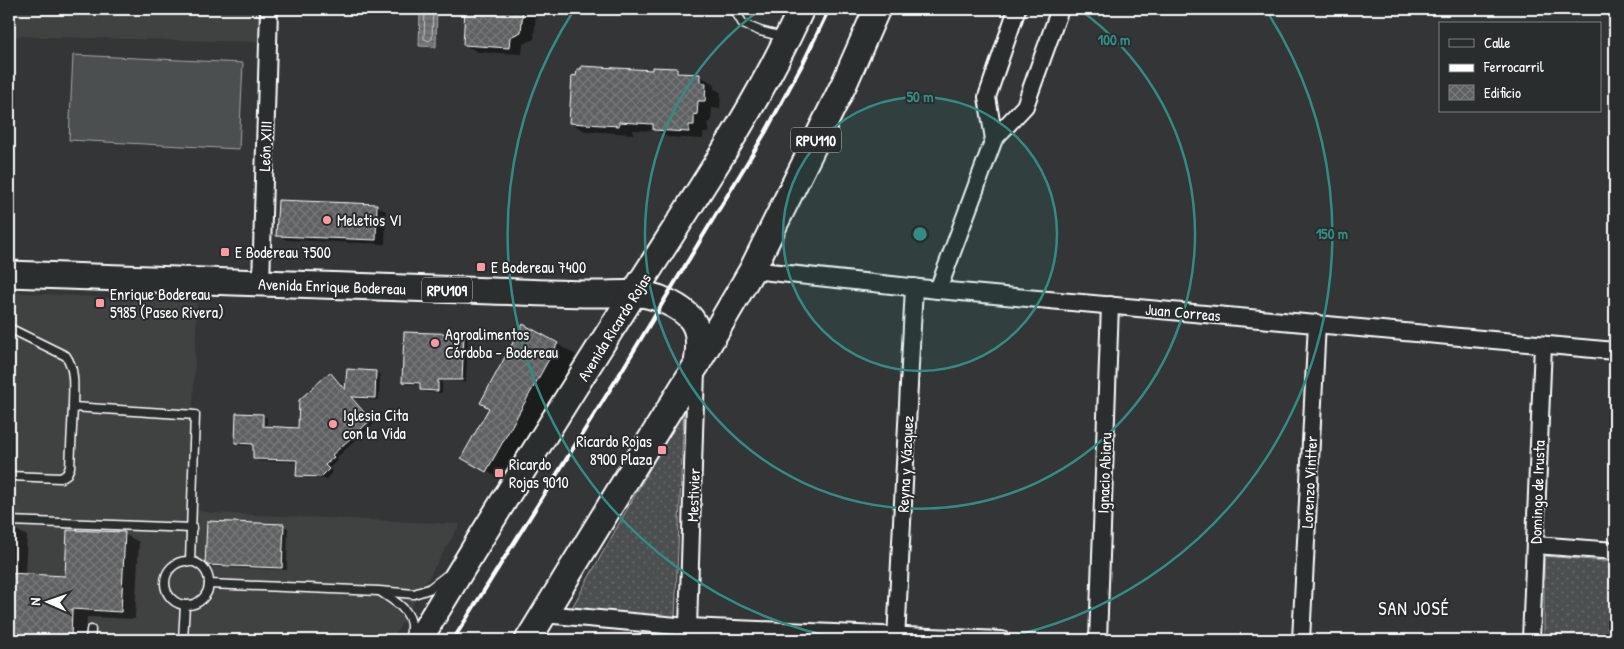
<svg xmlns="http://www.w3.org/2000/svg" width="1624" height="649" font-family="'Patrick Hand',sans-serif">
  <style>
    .built { fill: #404243 }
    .grass { fill: url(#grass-dots); stroke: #a6a7a8 }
    .pitch { fill: #4c4f50; stroke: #a6a7a8 }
    .water { fill: url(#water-rules); stroke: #abacad }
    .shadow { fill: #0007 }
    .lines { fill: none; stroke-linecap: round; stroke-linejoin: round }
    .shore { stroke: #c7c8c8; stroke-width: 1 }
    .building { fill: url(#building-cross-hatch); stroke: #fff }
    .service-casing { stroke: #fff; stroke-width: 11 }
    .minor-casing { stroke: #fff; stroke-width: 20 }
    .primary-casing { stroke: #fff; stroke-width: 29 }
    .service { stroke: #2a2d2e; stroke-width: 8 }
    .minor { stroke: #2a2d2e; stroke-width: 16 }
    .primary { stroke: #2a2d2e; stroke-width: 25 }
    .rail { stroke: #fff; stroke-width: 4 }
    .ring { fill: none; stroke: #338b84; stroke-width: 2.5 }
    .poi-dot { fill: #ff9aa2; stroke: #2a2d2e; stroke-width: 2 }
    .labels { text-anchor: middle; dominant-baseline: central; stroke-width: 4; stroke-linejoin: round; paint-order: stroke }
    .shield { fill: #2a2d2e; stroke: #bfc0c0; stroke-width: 1 }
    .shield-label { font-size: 15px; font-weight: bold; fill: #fff }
    .street-label { font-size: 16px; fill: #fff; stroke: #2a2d2e }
    .poi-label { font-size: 16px; fill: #fff; stroke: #2a2d2e; text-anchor: start }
    .neighbourhood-label { font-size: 18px; letter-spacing: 1px; fill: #fff; stroke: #2a2d2e }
    .centre { fill: #338b84; stroke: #2a2d2e; stroke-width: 2.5 }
    .ring-label { font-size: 15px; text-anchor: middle; font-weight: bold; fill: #338b84; stroke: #2a2d2e; stroke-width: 4; stroke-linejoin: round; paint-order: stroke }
  </style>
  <defs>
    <pattern id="grass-dots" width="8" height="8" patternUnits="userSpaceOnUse" patternTransform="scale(1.25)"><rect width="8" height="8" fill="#4c4f50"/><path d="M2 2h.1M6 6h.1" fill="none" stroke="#67696a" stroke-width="1.8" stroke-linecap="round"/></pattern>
    <pattern id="water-rules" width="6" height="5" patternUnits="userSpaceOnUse" patternTransform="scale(1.25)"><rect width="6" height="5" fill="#737576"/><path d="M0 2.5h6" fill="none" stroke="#606061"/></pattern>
    <pattern id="building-cross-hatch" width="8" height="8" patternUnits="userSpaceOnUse" patternTransform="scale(1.25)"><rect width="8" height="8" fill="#5f6162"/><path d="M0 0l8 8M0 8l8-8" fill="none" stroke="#77797a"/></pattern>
  </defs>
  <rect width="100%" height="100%" fill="#333536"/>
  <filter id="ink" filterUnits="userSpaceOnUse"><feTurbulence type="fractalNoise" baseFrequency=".02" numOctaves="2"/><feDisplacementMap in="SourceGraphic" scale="10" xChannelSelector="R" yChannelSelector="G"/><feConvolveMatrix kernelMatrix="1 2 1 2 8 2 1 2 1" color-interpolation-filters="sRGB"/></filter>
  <g filter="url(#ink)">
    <!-- built -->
    <g class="built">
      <polygon points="9,9 259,9 258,42 9,36"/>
      <polygon points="9,292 197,303 189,508 210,513 460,524 392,640 9,640"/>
    </g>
    <!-- grass -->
    <g class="grass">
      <polygon points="684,408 675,617 570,611"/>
      <polygon points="1544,556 1615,562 1615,640 1544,640"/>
    </g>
    <!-- pitch -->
    <polygon class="pitch" points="73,55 243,63 239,149 69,140"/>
    <!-- water -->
    <polygon class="water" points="420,9 437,9 436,47 419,46"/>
    <!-- shadow -->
    <g class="shadow">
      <polygon points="129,9 207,9 207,11"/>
      <polygon points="466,9 536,9 534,39 523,44 522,54 478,52 465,45"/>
      <polygon points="677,70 686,75 700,76 714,84 714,89 721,92 720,109 712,108 711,122 708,122 708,133 703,133 703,139 668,137 657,131 633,130 633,134 585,131 571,123 653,71"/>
      <polygon points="377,206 386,211 385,244 287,240 277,235"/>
      <polygon points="464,335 468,338 466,382 442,381 442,393 425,392 421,389 421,385 408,384 403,382"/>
      <polygon points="557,344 576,355 506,482 463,458"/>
      <polygon points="376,372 380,375 379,400 354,399 375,423 336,458 338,460 329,468 332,472 326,479 302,477 297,475 298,462 258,461 254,458 254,446 240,445 236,443 263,415 267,418 267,427 299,429 330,374 335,377 347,390"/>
      <polygon points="284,526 288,528 287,570 211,567 207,564"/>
      <polygon points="9,528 13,528 27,536 25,575 66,577 124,534 139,542 135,619 87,617 86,640 9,640"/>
    </g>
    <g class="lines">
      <!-- shore -->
      <polyline class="shore" points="425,9 424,39 429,41 432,39 433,9"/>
    </g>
    <!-- building -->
    <g class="building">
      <polygon points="465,9 523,9 521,32 510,37 509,48 463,45"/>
      <polygon points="581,66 652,70 652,67 677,68 677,73 700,74 700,82 706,83 705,101 698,101 697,115 694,114 694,125 689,125 689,132 653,130 653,124 619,122 619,126 569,123 572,75 576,76 577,69 581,69"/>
      <polygon points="278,200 377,204 376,240 276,236"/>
      <polygon points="523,324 558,343 486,472 461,458 489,408 480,403"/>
      <polygon points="404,332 464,334 462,380 438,380 438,391 420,390 420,383 402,382"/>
      <polygon points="347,369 376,371 375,398 351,397 371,420 332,455 334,457 325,465 329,469 321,477 296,476 297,460 253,459 253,444 235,443 236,413 263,414 263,426 298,428 299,400 330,372 345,390"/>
      <polygon points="207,521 284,524 282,568 205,565"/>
      <polygon points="67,530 125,532 121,612 72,609 71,640 9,640 9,573 65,576"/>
    </g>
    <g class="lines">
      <!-- service casing -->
      <g class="service-casing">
        <g id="service">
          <polyline points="734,9 743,24 760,31 783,37"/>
          <path d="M9,328l57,28c10,14 7,34 7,51l122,8 -5,147"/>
          <polyline points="9,476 61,478 67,474 70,467 73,407"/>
          <polyline points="9,521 192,528"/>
          <circle cx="187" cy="583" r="22"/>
          <polyline points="209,584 379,591 414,594 429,589 446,576"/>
          <path d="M381,592c17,11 37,22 28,47"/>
          <polyline points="90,640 91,630"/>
          <polyline points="183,640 185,605"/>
        </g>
      </g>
      <!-- minor casing -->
      <g class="minor-casing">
        <g id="minor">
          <polyline points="994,139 987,97 1017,9"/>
          <polyline points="752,270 938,290 1615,351"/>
          <polyline points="261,284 269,9"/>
          <polyline points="938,290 994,139 1025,106 1060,9"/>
          <polyline points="1535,545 1615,551"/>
          <polyline points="543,614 688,627 1002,640"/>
          <polyline points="688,627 696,370"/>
          <polyline points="896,640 914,287"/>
          <polyline points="1098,640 1110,305"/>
          <polyline points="1301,640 1317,323"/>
          <polyline points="1531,640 1543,345"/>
        </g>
      </g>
      <!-- primary casing -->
      <g class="primary-casing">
        <g id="primary">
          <path d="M9,274c161,7 322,12 483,17 35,1 70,3 106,3 20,0 40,-3 60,4 36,14 45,28 39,66"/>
          <path d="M419,640c70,-117 142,-232 215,-347 59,-93 122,-184 167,-284"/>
          <polyline points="528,640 697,364 752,270 844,84 877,9"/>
        </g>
      </g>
      <!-- service -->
      <use href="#service" class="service"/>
      <!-- minor -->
      <use href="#minor" class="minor"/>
      <!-- primary -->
      <use href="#primary" class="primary"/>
      <!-- rail -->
      <polyline class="rail" points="453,640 621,372 765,133 804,61 829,9"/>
    </g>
  </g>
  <!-- distance rings -->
  <circle cx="920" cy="234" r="137" fill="#338b84" fill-opacity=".12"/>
  <g class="ring">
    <circle cx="920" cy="234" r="137"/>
    <path d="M1080 10A275 275 0 1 1 760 10"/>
    <path d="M848 640A412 412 0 0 1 574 10M1266 10A412 412 0 0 1 992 640"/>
  </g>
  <!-- markers -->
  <g class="poi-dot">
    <circle cx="327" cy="220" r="5"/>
    <rect x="220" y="247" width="10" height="10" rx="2.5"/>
    <rect x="476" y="262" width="10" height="10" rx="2.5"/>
    <rect x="95" y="298" width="10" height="10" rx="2.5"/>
    <circle cx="435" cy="343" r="5"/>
    <circle cx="333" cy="424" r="5"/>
    <rect x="657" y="445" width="10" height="10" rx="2.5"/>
    <rect x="494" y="468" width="10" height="10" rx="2.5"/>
  </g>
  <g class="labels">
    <!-- shield labels -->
    <g class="shield">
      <rect x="791" y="127.5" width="50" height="25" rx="4"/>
      <rect x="422" y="277.5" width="50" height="25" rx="4"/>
    </g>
    <g class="shield-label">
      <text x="816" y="140">RPU110</text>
      <text x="447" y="290">RPU109</text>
    </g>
    <!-- street labels -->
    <g class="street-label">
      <text transform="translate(265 146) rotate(-88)">León XIII</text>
      <text transform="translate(332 286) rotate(2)">Avenida Enrique Bodereau</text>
      <text transform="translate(1183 312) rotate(5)">Juan Correas</text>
      <text transform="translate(614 327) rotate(-58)">Avenida Ricardo Rojas</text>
      <text transform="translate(905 464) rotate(-87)">Reyna y Vázquez</text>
      <text transform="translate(1104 473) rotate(-88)">Ignacio Abiaru</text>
      <text transform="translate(1309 482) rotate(-87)">Lorenzo Vintter</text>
      <text transform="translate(1537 492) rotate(-88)">Domingo de Irusta</text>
      <text transform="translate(693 495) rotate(-88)">Mestivier</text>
    </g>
    <!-- poi labels -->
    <g class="poi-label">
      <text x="337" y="220">Meletios VI</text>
      <text x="235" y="252">E Bodereau 7500</text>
      <text x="491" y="267">E Bodereau 7400</text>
      <text x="110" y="294">Enrique Bodereau<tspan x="110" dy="18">5985 (Paseo Rivera)</tspan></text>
      <text x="445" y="334">Agroalimentos<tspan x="445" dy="18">Córdoba - Bodereau</tspan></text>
      <text x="343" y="415">Iglesia Cita<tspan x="343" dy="18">con la Vida</tspan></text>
      <text x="652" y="441" text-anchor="end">Ricardo Rojas<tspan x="652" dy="18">8900 Plaza</tspan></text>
      <text x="509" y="464">Ricardo<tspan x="509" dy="18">Rojas 9010</tspan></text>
    </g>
    <!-- neighbourhood labels -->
    <g class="neighbourhood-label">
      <text x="1414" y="608">SAN JOSÉ</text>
    </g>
  </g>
  <circle cx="920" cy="234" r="8" class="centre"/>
  <g class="ring-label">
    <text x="1114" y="45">100 m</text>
    <text x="920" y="102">50 m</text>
    <text x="1332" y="239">150 m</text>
  </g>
  <!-- margin -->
  <rect width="1624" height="649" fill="none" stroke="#2a2d2e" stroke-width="30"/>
  <rect x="15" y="15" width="1594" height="619" fill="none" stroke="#fff" stroke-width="2" filter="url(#ink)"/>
  <!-- legend -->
  <rect x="1439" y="22" width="162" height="90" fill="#2a2d2e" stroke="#7f8182"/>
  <rect x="1449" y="39" width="25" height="8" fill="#2a2d2e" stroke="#7f8182"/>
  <text x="1484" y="48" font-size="15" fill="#ffffff">Calle</text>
  <rect x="1449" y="64" width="25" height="8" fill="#ffffff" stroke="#7f8182"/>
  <text x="1484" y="72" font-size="15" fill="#ffffff">Ferrocarril</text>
  <rect x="1449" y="85" width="25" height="15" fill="url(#building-cross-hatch)" stroke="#7f8182"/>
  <text x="1484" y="98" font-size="15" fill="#ffffff">Edificio</text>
  <!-- north arrow -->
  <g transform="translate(48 602) rotate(272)" stroke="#2a2d2e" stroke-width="4" paint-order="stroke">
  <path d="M0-4L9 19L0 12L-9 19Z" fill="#ffffff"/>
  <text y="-8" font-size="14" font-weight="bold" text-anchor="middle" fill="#ffffff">N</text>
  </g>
</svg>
